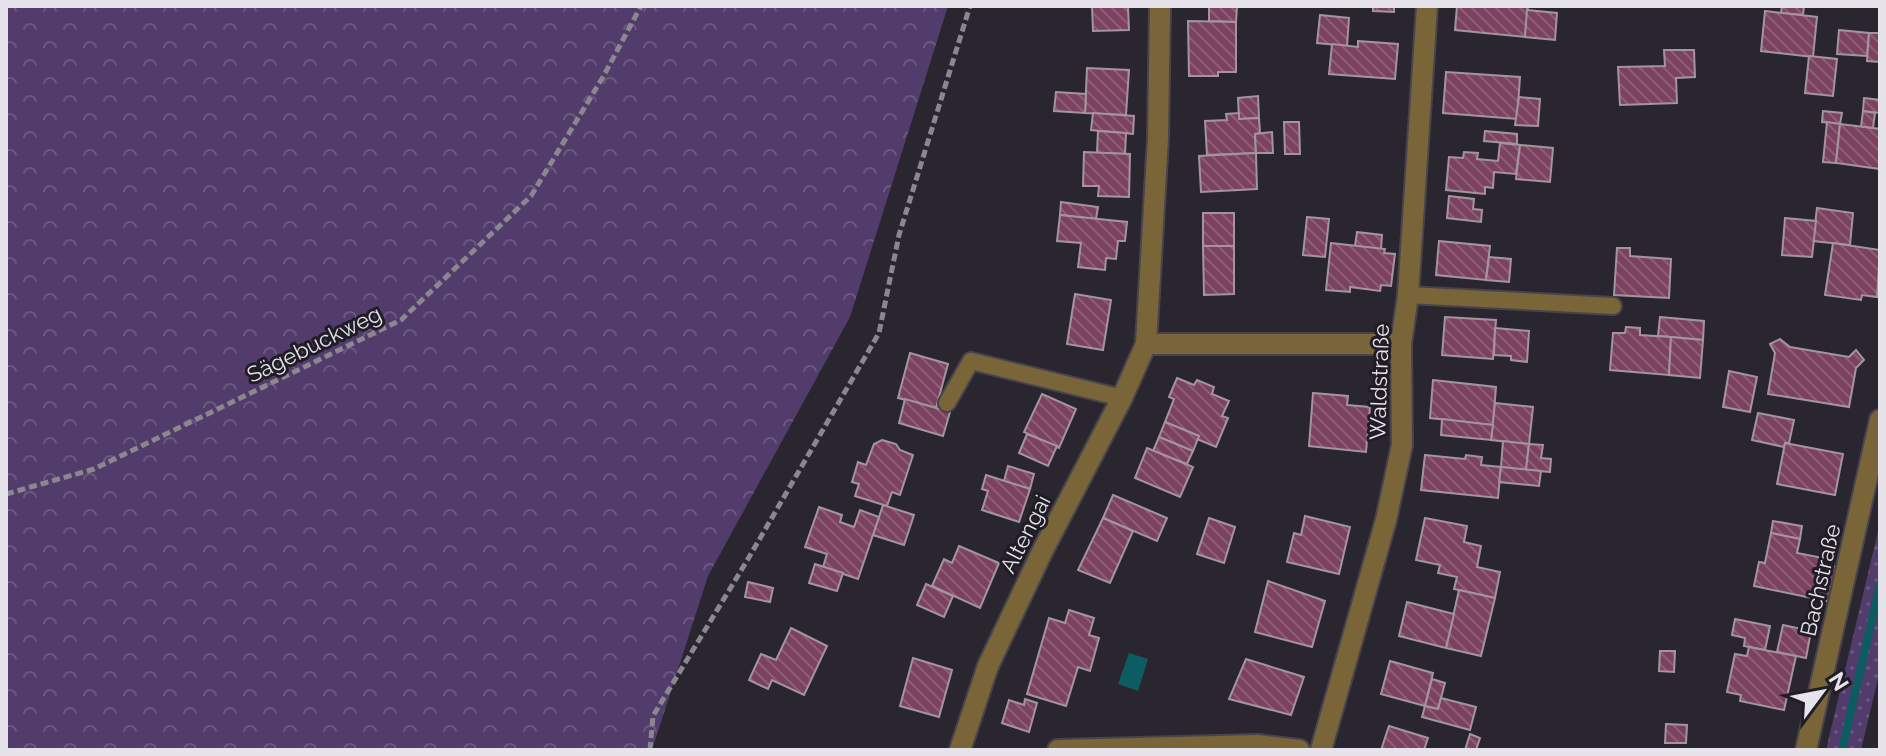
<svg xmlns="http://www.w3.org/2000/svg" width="1886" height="756" font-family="Raleway,sans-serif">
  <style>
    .grass { fill: url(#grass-dots) }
    .forest { fill: url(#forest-crowns) }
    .water { fill: #0c5c62 }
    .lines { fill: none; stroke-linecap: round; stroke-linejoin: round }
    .stream { stroke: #0c5c62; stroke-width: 8 }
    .building { fill: url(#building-back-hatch); stroke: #a4959c; stroke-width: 2 }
    .service-casing { stroke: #48444e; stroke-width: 20 }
    .minor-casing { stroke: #48444e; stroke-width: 24 }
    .path { stroke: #8b878f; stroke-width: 5; stroke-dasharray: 8 4; stroke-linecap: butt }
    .service { stroke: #7a6539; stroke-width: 16 }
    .minor { stroke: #7a6539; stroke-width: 20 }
    .labels { text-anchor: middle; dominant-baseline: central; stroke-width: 6; stroke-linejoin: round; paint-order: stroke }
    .street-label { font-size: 22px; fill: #e6e3ea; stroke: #211d26 }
  </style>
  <defs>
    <pattern id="grass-dots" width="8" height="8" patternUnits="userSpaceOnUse" patternTransform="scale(2)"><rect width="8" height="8" fill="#523c6c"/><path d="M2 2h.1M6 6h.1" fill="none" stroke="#6b5881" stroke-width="1.8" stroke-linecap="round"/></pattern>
    <pattern id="forest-crowns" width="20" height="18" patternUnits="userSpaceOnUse" patternTransform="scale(2)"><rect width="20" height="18" fill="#523c6c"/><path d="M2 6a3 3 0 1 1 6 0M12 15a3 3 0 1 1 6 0" fill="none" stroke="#6b5881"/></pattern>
    <pattern id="building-back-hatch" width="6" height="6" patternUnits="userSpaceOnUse" patternTransform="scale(2)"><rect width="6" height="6" fill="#7b425f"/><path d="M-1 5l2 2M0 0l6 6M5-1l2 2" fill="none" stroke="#8e5d76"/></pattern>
  </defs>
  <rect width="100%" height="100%" fill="#2a2630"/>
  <!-- grass -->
  <polygon class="grass" points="1880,523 1880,670 1861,750 1826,750"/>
  <!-- forest -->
  <polygon class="forest" points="6,6 948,6 850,317 708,576 652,750 6,750"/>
  <!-- water -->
  <polygon class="water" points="1129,653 1148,659 1138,691 1118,684"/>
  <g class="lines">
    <!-- stream -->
    <polyline class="stream" points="1842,750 1880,584"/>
  </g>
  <!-- building -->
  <g class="building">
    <polygon points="1092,6 1128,6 1129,30 1093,31"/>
    <polygon points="1209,6 1237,6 1236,22 1209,21"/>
    <polygon points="1373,6 1394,6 1394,12 1373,11"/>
    <polygon points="1457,6 1528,6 1525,37 1455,30"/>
    <polygon points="1782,6 1804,6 1803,15 1781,13"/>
    <polygon points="1527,10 1557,13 1555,40 1525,37"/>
    <polygon points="1765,11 1817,17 1813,57 1761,51"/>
    <polygon points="1320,15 1349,18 1347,46 1317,43"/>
    <polygon points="1188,21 1236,22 1236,72 1218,72 1218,76 1189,76"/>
    <polygon points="1839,30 1869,33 1867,56 1837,54"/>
    <polygon points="1869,33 1880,33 1880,62 1867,61"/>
    <polygon points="1358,41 1398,44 1395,79 1329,74 1332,44 1358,47"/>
    <polygon points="1664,50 1694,50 1695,77 1676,78 1677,103 1620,105 1618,67 1665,66"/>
    <polygon points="1809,56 1837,59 1833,96 1805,93"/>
    <polygon points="1087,68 1129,70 1126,115 1085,113"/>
    <polygon points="1446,72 1520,77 1517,119 1443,113"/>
    <polygon points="1056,92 1086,94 1085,113 1054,111"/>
    <polygon points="1258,96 1259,118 1239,119 1238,98"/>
    <polygon points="1519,97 1540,99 1538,126 1515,125"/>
    <polygon points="1864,98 1880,100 1880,113 1863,111"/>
    <polygon points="1823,111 1842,113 1840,124 1822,122"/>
    <polygon points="1863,111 1875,113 1873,128 1861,127"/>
    <polygon points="1093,113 1134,116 1133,134 1091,130"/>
    <polygon points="1239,113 1239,119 1259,118 1260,133 1255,134 1256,153 1207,155 1205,121 1227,120 1226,114"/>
    <polygon points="1284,122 1299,122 1300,154 1285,154"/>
    <polygon points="1827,122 1840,124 1836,163 1823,162"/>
    <polygon points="1840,124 1880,129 1880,169 1836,163"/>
    <polygon points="1098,131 1126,133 1125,154 1097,153"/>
    <polygon points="1485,131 1517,134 1517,144 1484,141"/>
    <polygon points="1272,132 1273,153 1256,153 1255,134"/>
    <polygon points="1500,143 1520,145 1516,174 1494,172 1493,188 1485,187 1485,194 1446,190 1449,157 1463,158 1464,152 1478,153 1477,159 1498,161"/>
    <polygon points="1520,145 1553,148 1550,182 1516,179"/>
    <polygon points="1084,152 1130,154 1129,197 1098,196 1099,186 1083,186"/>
    <polygon points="1256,153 1257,189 1201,192 1199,156"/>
    <polygon points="1449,196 1474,199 1473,209 1482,210 1481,222 1447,218"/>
    <polygon points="1061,202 1098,207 1096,219 1060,215"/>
    <polygon points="1817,208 1853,213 1850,245 1813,241"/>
    <rect x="1203" y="213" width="31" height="33"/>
    <polygon points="1060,215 1127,222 1125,241 1118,241 1116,259 1106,258 1105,270 1078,267 1081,243 1057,241"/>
    <polygon points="1307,217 1329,219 1325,257 1303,255"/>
    <polygon points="1785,218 1816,221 1812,257 1782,255"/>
    <polygon points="1357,232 1382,235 1381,249 1355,246"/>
    <polygon points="1439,241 1490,246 1486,280 1436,275"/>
    <polygon points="1331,243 1385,249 1384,253 1395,254 1391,286 1381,285 1380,291 1350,287 1350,292 1326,290"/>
    <polygon points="1833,243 1880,250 1877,297 1862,295 1861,300 1825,295"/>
    <polygon points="1203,246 1234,246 1234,294 1204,295"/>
    <polygon points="1617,248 1630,248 1630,256 1671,259 1669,298 1614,295"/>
    <polygon points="1489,257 1511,259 1509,282 1486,280"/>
    <polygon points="1075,294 1111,300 1103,350 1067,344"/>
    <polygon points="1445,317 1496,320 1493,359 1442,355"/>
    <polygon points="1660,317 1704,321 1703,340 1658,336"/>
    <polygon points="1626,327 1640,328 1640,335 1671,337 1669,375 1610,370 1613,333 1625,333"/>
    <polygon points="1495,328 1529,331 1527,362 1511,360 1511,356 1494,355"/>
    <polygon points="1671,337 1703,340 1700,378 1669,375"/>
    <polygon points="1780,339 1790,347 1849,357 1856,350 1864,360 1856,368 1849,407 1768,394 1775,353 1770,344"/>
    <polygon points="910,353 948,364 936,408 898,398"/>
    <polygon points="1729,371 1757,377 1750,412 1723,407"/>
    <polygon points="1177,378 1194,385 1197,380 1214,387 1212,394 1229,401 1222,416 1228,418 1216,447 1197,439 1199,436 1165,422 1174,399 1169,397"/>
    <polygon points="1433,380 1496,387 1493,425 1430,418"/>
    <polygon points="1313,393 1348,396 1347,405 1370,407 1366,452 1309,446"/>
    <polygon points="1042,394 1076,409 1059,448 1024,432"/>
    <polygon points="905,399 950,412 943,436 899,423"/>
    <polygon points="1495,403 1533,407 1529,444 1491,440"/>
    <polygon points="1758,413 1794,420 1789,443 1785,443 1784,447 1752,440"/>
    <polygon points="1442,419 1493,425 1491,440 1441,435"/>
    <polygon points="1165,422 1199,436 1193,451 1159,437"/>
    <polygon points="1027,434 1057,446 1048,466 1019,453"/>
    <polygon points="1159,437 1193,451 1187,464 1153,451"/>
    <polygon points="882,440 896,444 900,450 913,455 900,495 892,492 887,506 855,496 859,484 852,482 858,462 866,465 874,444"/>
    <polygon points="1503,441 1529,444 1526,470 1501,467"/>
    <polygon points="1785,443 1843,454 1835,495 1777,484"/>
    <polygon points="1529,444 1543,445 1541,458 1551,459 1550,472 1526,470"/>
    <polygon points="1147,448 1193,467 1180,497 1135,478"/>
    <polygon points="1425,455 1465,459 1466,455 1482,457 1481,465 1501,467 1498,498 1421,490"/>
    <polygon points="1008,466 1034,474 1030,489 1004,481"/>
    <polygon points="1501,467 1541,471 1539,486 1499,482"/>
    <polygon points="986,475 1030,489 1019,522 982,510 988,491 982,489"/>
    <polygon points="1113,495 1167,518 1157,541 1103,518"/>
    <polygon points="883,505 914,515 904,545 873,535"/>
    <polygon points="819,507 842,515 840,522 854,527 860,510 879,517 858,579 823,567 827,554 805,547"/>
    <polygon points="1305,516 1350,527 1339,574 1287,562 1294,533 1301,535"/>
    <polygon points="1103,518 1133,531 1110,583 1078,570"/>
    <polygon points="1209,518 1235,527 1224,563 1197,554"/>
    <polygon points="1425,518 1467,526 1464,542 1481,546 1477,567 1500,572 1495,598 1454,589 1457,577 1438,573 1440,565 1416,560"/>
    <polygon points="1773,521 1802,526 1800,539 1771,533"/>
    <polygon points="1771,533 1800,539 1797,553 1823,558 1822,564 1837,567 1831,602 1754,586 1759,562 1765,563"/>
    <polygon points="959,546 999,563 980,608 932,586 944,559 952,563"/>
    <polygon points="815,564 843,573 837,591 809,583"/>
    <polygon points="1268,581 1325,601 1312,647 1255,632"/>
    <polygon points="748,582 773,588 770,602 745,597"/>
    <polygon points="926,584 953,596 944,617 917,605"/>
    <polygon points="1459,590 1495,598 1481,656 1446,648"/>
    <polygon points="1407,602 1454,614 1446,648 1399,636"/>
    <polygon points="1069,610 1094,618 1089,635 1099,638 1090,671 1078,667 1066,706 1027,694 1049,618 1065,623"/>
    <polygon points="1735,619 1770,626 1765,650 1744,646 1745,638 1732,635"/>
    <polygon points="1783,625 1811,631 1806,658 1777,652"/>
    <polygon points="791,628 827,646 804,695 772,680 768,689 749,680 761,654 776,660"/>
    <polygon points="1749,647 1796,656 1784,710 1740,701 1741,695 1727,692 1735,654 1747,656"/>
    <polygon points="1660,651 1675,651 1674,672 1659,671"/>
    <polygon points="913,658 952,670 939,717 900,706"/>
    <polygon points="1246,659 1304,677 1291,715 1229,699"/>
    <polygon points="1390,661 1433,673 1425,706 1381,694"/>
    <polygon points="1432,679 1445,683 1438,709 1425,706"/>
    <polygon points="1441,698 1476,707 1470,730 1422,717 1425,706 1438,709"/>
    <polygon points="1025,699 1037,703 1029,732 1002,723 1009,700 1024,705"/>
    <polygon points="1666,724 1687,725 1686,743 1665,743"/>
    <polygon points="1389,726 1428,738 1424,750 1381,750"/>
    <polygon points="1470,734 1480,738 1476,750 1465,750"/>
  </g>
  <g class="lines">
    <!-- service casing -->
    <g class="service-casing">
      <g id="service">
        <polyline points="1408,295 1613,306"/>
        <polyline points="947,403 971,361 1122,398"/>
      </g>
    </g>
    <!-- minor casing -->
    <g class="minor-casing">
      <g id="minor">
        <polyline points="1146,344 1401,344"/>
        <polyline points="960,750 988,666 1042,552 1122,398 1146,344 1158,138 1160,6"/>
        <polyline points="1058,750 1257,745 1299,750"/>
        <polyline points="1321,750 1386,520 1402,445 1401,344 1408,295 1427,6"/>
        <polyline points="1806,750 1880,420"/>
      </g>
    </g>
    <!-- path -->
    <g class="path">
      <polyline points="6,494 94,469 401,320 531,196 603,77 641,6"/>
      <polyline points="650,750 653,716 748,559 879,333 899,235 970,6"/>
    </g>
    <!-- service -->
    <use href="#service" class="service"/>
    <!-- minor -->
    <use href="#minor" class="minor"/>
  </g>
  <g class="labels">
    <!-- street labels -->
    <g class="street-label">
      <text transform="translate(314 344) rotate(-26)">Sägebuckweg</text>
      <text transform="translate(1379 382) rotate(-88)">Waldstraße</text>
      <text transform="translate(1025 534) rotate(-63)">Altengai</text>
      <text transform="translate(1820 580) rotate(-77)">Bachstraße</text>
    </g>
  </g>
  <!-- border -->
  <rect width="1886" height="756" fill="none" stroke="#e6e3ea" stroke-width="16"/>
  <!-- north arrow -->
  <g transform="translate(1822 692) rotate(58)" stroke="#211d26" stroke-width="6" paint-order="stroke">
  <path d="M0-6L14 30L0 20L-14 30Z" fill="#e6e3ea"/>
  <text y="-12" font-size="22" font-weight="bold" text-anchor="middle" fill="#e6e3ea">N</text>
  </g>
</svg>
